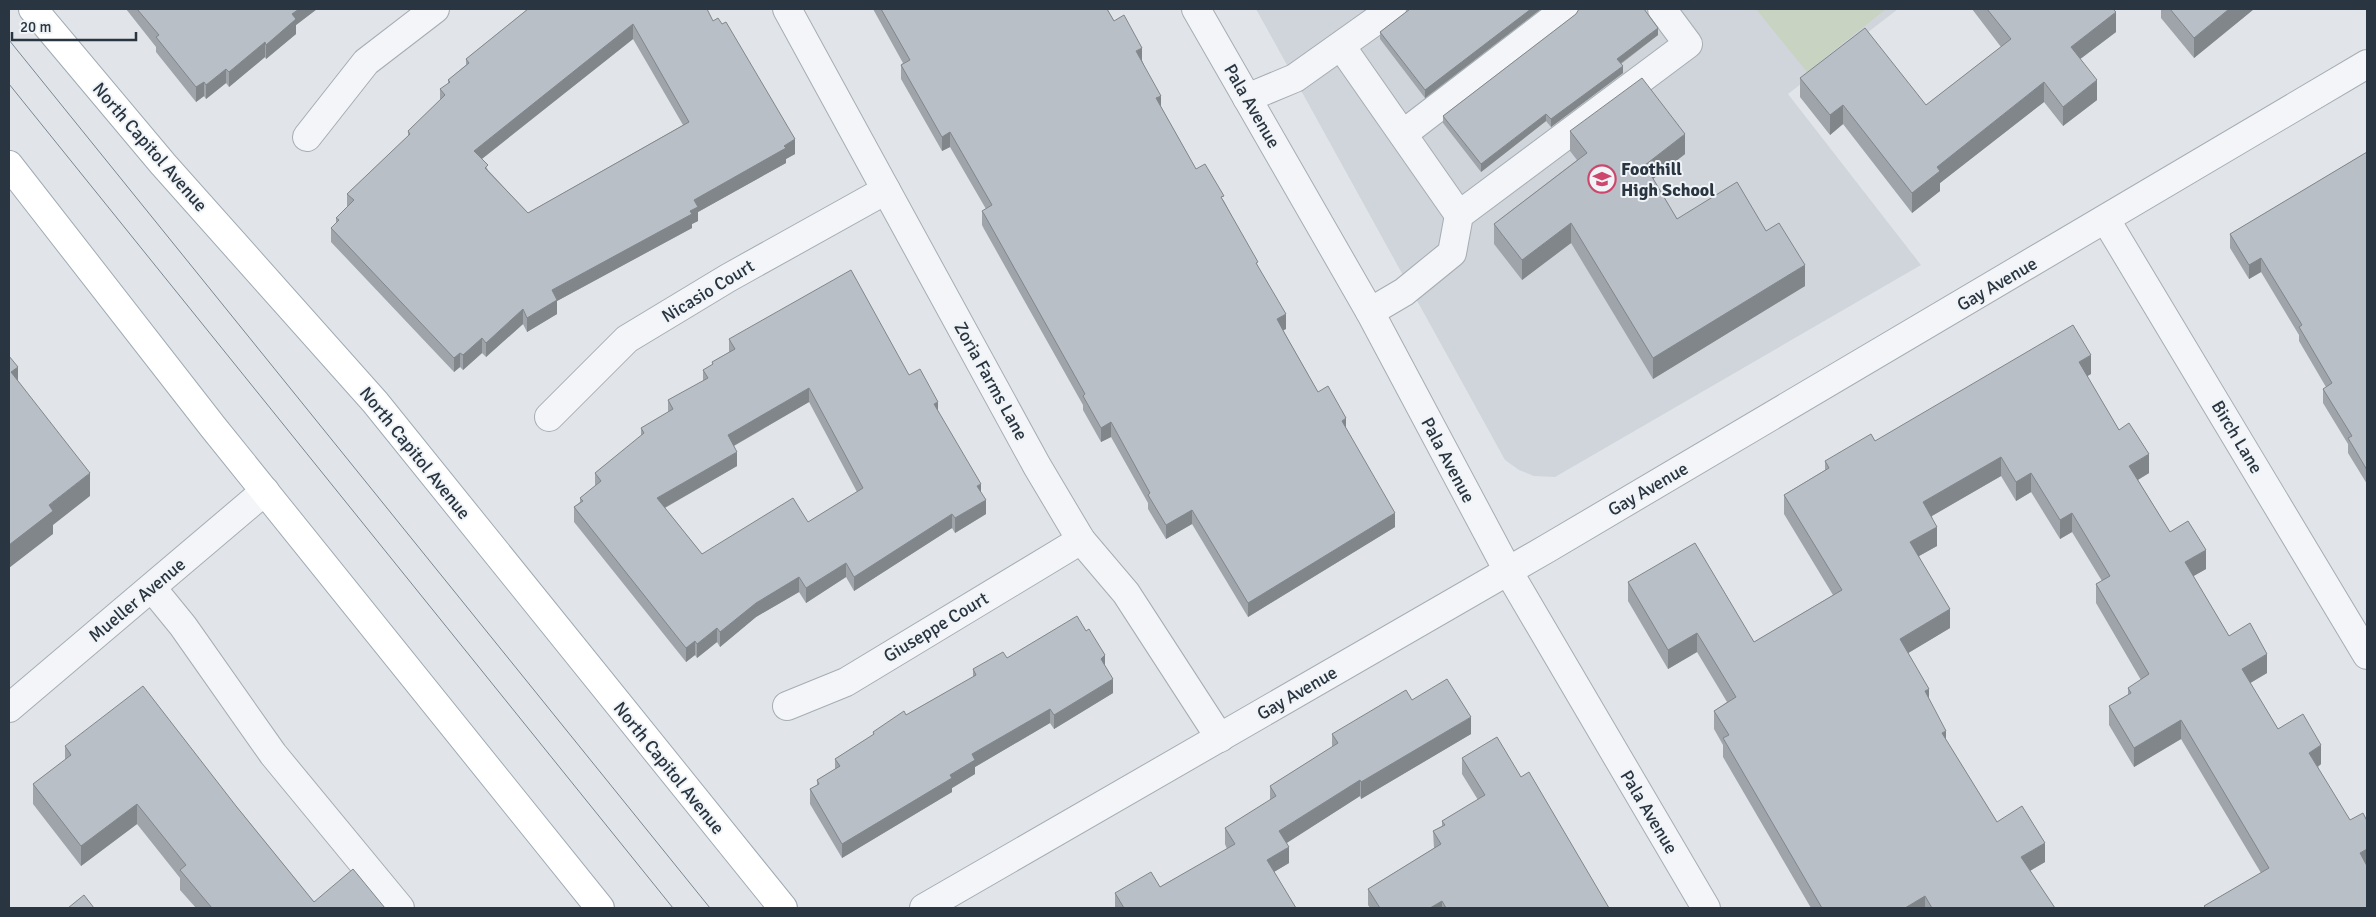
<svg xmlns="http://www.w3.org/2000/svg" width="2376" height="917" font-family="Signika,sans-serif">
  <style>
    .built { fill: #cfd5db }
    .green { fill: #c8d3c2 }
    .lines { fill: none; stroke-linecap: round; stroke-linejoin: round }
    .minor-casing { stroke: #a6adb3; stroke-width: 30 }
    .major-casing { stroke: #a0abb5; stroke-width: 30 }
    .minor { stroke: #f3f5f8; stroke-width: 28 }
    .major { stroke: #fff; stroke-width: 28 }
    .tram { stroke: #7a8793; stroke-width: 1 }
    .wall { fill: #9ea4aa; fill-rule: evenodd }
    .shaded-wall { fill: #81868b }
    .building { fill: #b8bfc6; stroke: #81868b; fill-rule: evenodd }
    .labels { text-anchor: middle; dominant-baseline: central; stroke-width: 4; stroke-linejoin: round; paint-order: stroke }
    .street-label { font-size: 18px; fill: #293541; stroke: #f0f4f7 }
    .poi-label { font-size: 18px; font-weight: bold; fill: #293541; stroke: #f0f4f7; text-anchor: start }
  </style>
  <rect width="100%" height="100%" fill="#e1e5e9"/>
  <!-- built -->
  <polygon class="built" points="1256,9 1898,9 1788,94 1921,265 1555,477 1534,476 1519,470 1505,460"/>
  <!-- green -->
  <polygon class="green" points="1756,9 1886,9 1807,72"/>
  <g class="lines">
    <!-- minor casing -->
    <g class="minor-casing">
      <g id="minor">
        <polyline points="787,9 1037,466 1081,540 1126,593 1220,738"/>
        <polyline points="1196,9 1370,312 1508,571 1706,908"/>
        <polyline points="1341,46 1459,215"/>
        <polyline points="1247,98 1295,78 1392,9"/>
        <polyline points="1403,134 1566,9"/>
        <polyline points="307,137 366,62 435,9"/>
        <polyline points="2106,220 2367,655"/>
        <polyline points="1370,312 1404,292 1452,253 1459,215 1688,44 1662,9"/>
        <polyline points="549,417 627,339 728,278 886,190"/>
        <polyline points="152,588 183,626 273,754 400,908"/>
        <polyline points="787,706 846,682 1081,540"/>
        <polyline points="9,708 265,491"/>
        <polyline points="924,908 1548,548 2367,64"/>
      </g>
    </g>
    <!-- major casing -->
    <g class="major-casing">
      <g id="major">
        <polyline points="33,9 163,164 375,402 783,908"/>
        <polyline points="9,165 213,427 600,908"/>
      </g>
    </g>
    <!-- minor -->
    <use href="#minor" class="minor"/>
    <!-- major -->
    <use href="#major" class="major"/>
    <!-- tram -->
    <g class="tram">
      <polyline points="9,40 710,908"/>
      <polyline points="9,84 673,908"/>
    </g>
  </g>
  <!-- wall -->
  <g class="wall">
    <polygon points="126,9 317,9 296,25 296,34 266,59 265,57 229,87 226,83 206,99 204,96 196,102 156,52 156,47"/>
    <path d="M528,9l185,12 82,133 -9,5v4l-88,49v9l-6,3v4l-135,73v13l-30,18 -4,-8 -37,33 -4,-4 -19,17 -3,-3 -6,5 -123,-130v-14l5,-4v-6l11,-11v-13l61,-58v-5l32,-31v-11l8,-5v-4l18,-15v-6zM633,39l50,86 -155,88 -40,-43 -6,-11z"/>
    <polygon points="873,9 1107,9 1114,21 1142,60 1161,107 1196,169 1224,201 1258,266 1286,329 1283,330 1318,392 1346,429 1395,527 1248,617 1192,524 1166,539 1148,509 1148,503 1111,437 1101,442 1083,410 1083,405 984,229 982,225 982,211 986,209 950,147 942,151 901,79 901,65 903,63"/>
    <polygon points="1410,9 1541,9 1425,98 1380,39 1380,32"/>
    <polygon points="1972,9 2113,9 2116,32 2080,59 2097,100 2063,126 2044,102 1940,183 1940,191 1912,213 1843,124 1830,135 1800,97 1800,78 1926,105 2001,47"/>
    <polygon points="2161,9 2254,9 2194,58 2161,18"/>
    <polygon points="1576,14 1658,35 1621,64 1623,73 1551,127 1546,121 1481,172 1443,123 1443,116"/>
    <polygon points="1570,131 1685,154 1653,179 1677,219 1766,231 1805,286 1653,379 1571,243 1522,280 1494,244 1494,224 1577,160 1570,151"/>
    <polygon points="2367,152 2367,484 2348,453 2348,444 2323,403 2323,389 2326,387 2299,341 2299,335 2261,272 2249,279 2230,248 2230,234"/>
    <path d="M729,339l180,36 29,37 43,81 5,21 -31,19 -3,-5 -98,63 -8,-14 -40,26 -7,-11 -43,25 -36,30 -3,-5 -20,16 -2,-3 -9,7 -112,-140v-15l6,-5v-4l15,-12v-13l46,-37v-8l27,-16v-12l35,-19v-11l9,-5v-3l17,-10zM809,402l48,90 -49,30 -106,32 -37,-46 72,-42 -3,-20z"/>
    <polygon points="2091,374 2087,376 2119,430 2149,473 2138,480 2170,532 2206,569 2193,576 2229,636 2267,673 2250,683 2278,729 2321,764 2318,767 2367,908 2204,908 2204,906 2261,873 2181,739 2134,767 2109,725 2109,706 2128,695 2128,688 2141,680 2096,603 2096,584 2102,581 2072,532 2060,539 2031,492 2016,501 2001,476 1932,516 1937,546 1919,556 1950,628 1908,653 1929,699 1946,740 1997,822 2045,862 2030,871 2055,908 1811,908 1723,757 1723,745 1714,729 1714,711 1727,702 1697,652 1668,669 1628,601 1628,582 1754,642 1833,595 1784,514 1784,495 1825,470 1825,461 1875,441"/>
    <polygon points="1007,658 1105,666 1113,693 1054,729 1050,723 975,767 975,774 952,788 952,792 842,858 810,804 810,789 817,785 817,780 835,769 835,759 873,735 873,732 906,715 973,677 973,669"/>
    <polygon points="1412,700 1471,734 1361,799 1360,796 1286,843 1289,863 1274,872 1296,908 1115,908 1115,893 1160,887 1227,849 1225,844 1225,828 1270,800 1270,786 1332,747 1332,734"/>
    <polygon points="65,746 236,806 314,902 385,908 196,908 180,890 180,878 137,824 81,866 33,804 33,784 65,760"/>
    <polygon points="1462,758 1521,777 1609,908 1370,908 1368,905 1368,889 1434,848 1433,831 1442,826 1442,821 1478,800 1462,774"/>
  </g>
  <!-- shaded-wall -->
  <g class="shaded-wall">
    <polygon points="299,9 317,9 296,25 296,34 266,59 266,45 292,14"/>
    <polygon points="1531,9 1541,9 1425,98 1425,90"/>
    <polygon points="2229,9 2254,9 2194,58 2194,38"/>
    <polygon points="2116,12 2116,32 2071,66 2071,47"/>
    <polygon points="633,24 633,39 474,165 474,151"/>
    <polygon points="1658,28 1658,35 1617,66 1617,59"/>
    <polygon points="265,42 265,57 229,87 229,72"/>
    <polygon points="1142,48 1142,62 1136,51"/>
    <polygon points="1623,66 1623,73 1551,127 1551,119"/>
    <polygon points="226,69 226,83 206,99 206,85"/>
    <polygon points="2097,80 2097,100 2063,126 2063,107"/>
    <polygon points="204,82 204,96 196,102 196,87"/>
    <polygon points="2044,82 2044,102 1940,183 1940,191 1912,213 1912,193 1937,167"/>
    <polygon points="1161,96 1161,110 1156,98"/>
    <polygon points="1843,105 1843,124 1830,135 1830,115"/>
    <polygon points="1546,114 1546,121 1481,172 1481,164"/>
    <polygon points="950,132 950,147 942,151 942,137"/>
    <polygon points="1685,134 1685,154 1645,185 1645,165"/>
    <polygon points="795,139 795,154 786,159 786,163 698,212 698,221 692,224 692,228 557,301 557,314 527,332 527,318 552,290 690,211 694,200"/>
    <polygon points="1571,223 1571,243 1522,280 1522,260"/>
    <polygon points="2261,258 2261,272 2249,279 2249,265"/>
    <polygon points="1805,265 1805,286 1653,379 1653,358"/>
    <polygon points="523,309 523,324 486,357 486,343"/>
    <polygon points="1286,314 1286,329 1277,333 1277,319"/>
    <polygon points="482,338 482,353 463,370 463,355"/>
    <polygon points="10,345 10,368 9,369 9,346"/>
    <polygon points="460,353 460,367 454,372 454,358"/>
    <polygon points="2091,355 2091,374 2079,381 2079,362"/>
    <polygon points="18,367 18,390 11,372"/>
    <polygon points="809,388 809,402 728,449 728,435"/>
    <polygon points="938,402 938,416 934,404"/>
    <polygon points="1346,418 1346,433 1342,421"/>
    <polygon points="1111,422 1111,437 1101,442 1101,428"/>
    <polygon points="737,452 737,466 657,512 657,498"/>
    <polygon points="2149,454 2149,473 2129,485 2129,466"/>
    <polygon points="2001,457 2001,476 1923,521 1923,502"/>
    <polygon points="90,473 90,496 53,525 53,534 9,568 9,545 49,505"/>
    <polygon points="2031,473 2031,492 2016,501 2016,482"/>
    <polygon points="981,484 981,499 977,486"/>
    <polygon points="986,500 986,514 955,533 955,518"/>
    <polygon points="1192,510 1192,524 1166,539 1166,525"/>
    <polygon points="1395,513 1395,527 1248,617 1248,603"/>
    <polygon points="2072,513 2072,532 2060,539 2060,520"/>
    <polygon points="952,514 952,528 854,591 854,577"/>
    <polygon points="1937,527 1937,546 1910,561 1910,542"/>
    <polygon points="2206,550 2206,569 2185,581 2185,562"/>
    <polygon points="846,563 846,577 806,603 806,588"/>
    <polygon points="799,577 799,592 756,617 720,647 720,632 756,603"/>
    <polygon points="1950,609 1950,628 1900,658 1900,639"/>
    <polygon points="717,628 717,642 697,658 697,644"/>
    <polygon points="1697,633 1697,652 1668,669 1668,650"/>
    <polygon points="695,641 695,655 686,662 686,648"/>
    <polygon points="2267,654 2267,673 2242,688 2242,669"/>
    <polygon points="1105,655 1105,670 1101,659"/>
    <polygon points="1113,679 1113,693 1054,729 1054,715"/>
    <polygon points="1929,689 1929,708 1925,691"/>
    <polygon points="1050,709 1050,723 975,767 975,774 952,788 952,792 842,858 842,844 950,775 972,754"/>
    <polygon points="1471,717 1471,734 1361,799 1361,782"/>
    <polygon points="2181,720 2181,739 2134,767 2134,748"/>
    <polygon points="1946,731 1946,750 1942,733"/>
    <polygon points="2321,745 2321,764 2309,772 2309,753"/>
    <polygon points="1360,780 1360,796 1279,848 1279,831"/>
    <polygon points="137,804 137,824 81,866 81,846"/>
    <polygon points="2045,843 2045,862 2021,876 2021,857"/>
    <polygon points="1289,847 1289,863 1267,876 1267,860"/>
    <polygon points="2367,849 2367,868 2360,853"/>
    <polygon points="1925,896 1925,908 1905,908"/>
    <polygon points="1442,901 1442,908 1430,908"/>
  </g>
  <!-- building -->
  <g class="building">
    <polygon points="137,9 299,9 292,14 296,19 266,45 265,42 229,72 226,69 206,85 204,82 196,87 156,37 159,35"/>
    <path d="M528,9h179l6,12 5,-3 4,6 4,-2 69,117 -11,7 2,2 -92,52 4,7 -8,4 2,3 -140,76 5,10 -30,18 -4,-9 -37,34 -4,-5 -19,17 -3,-2 -6,5 -123,-130 8,-8 -3,-2 18,-18 -7,-6 63,-60 -2,-3 37,-36 -5,-6 10,-7 -2,-2 21,-17 -3,-4zM633,24l56,98 -161,91 -43,-45 3,-3 -14,-14z"/>
    <polygon points="881,9 1107,9 1114,21 1124,15 1142,48 1136,51 1161,96 1156,98 1196,169 1205,164 1224,196 1221,197 1258,262 1256,263 1286,314 1277,319 1285,334 1318,392 1328,386 1346,418 1342,421 1395,513 1248,603 1192,510 1166,525 1148,495 1150,493 1111,422 1101,428 1083,396 1085,394 984,214 982,211 992,205 950,132 942,137 901,65 910,60"/>
    <polygon points="1410,9 1531,9 1425,90 1380,32"/>
    <polygon points="1579,9 1644,9 1658,28 1617,59 1623,66 1551,119 1546,114 1481,164 1443,116 1576,14"/>
    <polygon points="1987,9 2113,9 2116,12 2071,47 2097,80 2063,107 2044,82 1937,167 1940,171 1912,193 1843,105 1830,115 1800,78 1865,28 1926,105 2011,39"/>
    <polygon points="2170,9 2229,9 2194,38"/>
    <polygon points="1642,78 1685,134 1645,165 1677,219 1737,182 1766,231 1779,223 1805,265 1653,358 1571,223 1522,260 1494,224 1587,153 1570,131"/>
    <polygon points="2367,152 2367,470 2348,438 2352,436 2323,389 2332,383 2299,327 2302,325 2261,258 2249,265 2230,234"/>
    <path d="M851,270l58,105 11,-6 18,33 -4,2 47,80 -4,2 9,14 -31,18 -3,-4 -98,63 -8,-14 -40,25 -7,-11 -43,26 -36,29 -3,-4 -20,16 -2,-3 -9,7 -112,-141 9,-6 -3,-3 21,-17 -6,-8 49,-40 -3,-5 32,-19 -5,-9 40,-22 -5,-8 10,-6 -1,-2 23,-13 -6,-10zM809,388l54,100 -55,34 -15,-24 -91,56 -45,-56 80,-46 -9,-17z"/>
    <polygon points="2073,325 2091,355 2079,362 2119,430 2129,423 2149,454 2129,466 2170,532 2188,521 2206,550 2185,562 2229,636 2250,623 2267,654 2242,669 2278,729 2303,714 2321,745 2309,753 2350,820 2363,813 2367,821 2367,849 2360,853 2367,866 2367,908 2206,908 2204,906 2269,868 2181,720 2134,748 2109,706 2131,693 2128,688 2149,674 2096,584 2110,576 2072,513 2060,520 2031,473 2016,482 2001,457 1923,502 1937,527 1910,542 1950,609 1900,639 1929,689 1925,691 1946,731 1942,733 1997,822 2022,806 2045,843 2021,857 2055,908 1932,908 1925,896 1905,908 1822,908 1723,738 1729,735 1714,711 1736,697 1697,633 1668,650 1628,582 1695,543 1754,642 1842,590 1784,495 1829,468 1825,461 1871,434 1875,441"/>
    <polygon points="9,356 18,367 11,372 90,473 49,505 53,511 9,545"/>
    <polygon points="1077,616 1086,631 1089,629 1105,655 1101,659 1113,679 1054,715 1050,709 972,754 975,760 950,775 952,778 842,844 810,789 819,784 817,780 840,766 835,759 874,734 873,732 904,711 906,715 976,675 973,669 1003,652 1007,658"/>
    <polygon points="1447,679 1471,717 1361,782 1360,780 1279,831 1289,847 1267,860 1296,908 1124,908 1115,893 1151,872 1160,887 1235,844 1225,828 1276,796 1270,786 1338,743 1332,734 1406,690 1412,700"/>
    <polygon points="143,686 236,806 314,902 353,869 385,908 212,908 180,870 186,865 137,804 81,846 33,784 71,755 65,746"/>
    <polygon points="1497,737 1521,777 1529,772 1609,908 1446,908 1442,901 1430,908 1380,908 1368,889 1441,844 1433,831 1445,825 1442,821 1485,795 1462,758"/>
    <polygon points="84,895 94,908 68,908"/>
  </g>
  <!-- icons -->
  <defs>
    <g id="school-ring" transform="scale(1.4375)"><circle r="9.5" fill="#f0f4f7" stroke="#cd476c" stroke-width="1.5"/><path d="M0-5L7-2L0 1L-7-2ZM-4 1L0 2.5L4 1V4Q0 6-4 4Z" fill="#cd476c"/></g>
  </defs>
  <g fill-rule="evenodd">
    <use href="#school-ring" x="1602" y="179"/>
  </g>
  <g class="labels">
    <!-- street labels -->
    <g class="street-label">
      <text transform="translate(1252 106) rotate(60)">Pala Avenue</text>
      <text transform="translate(150 147) rotate(49)">North Capitol Avenue</text>
      <text transform="translate(1997 284) rotate(-30)">Gay Avenue</text>
      <text transform="translate(708 291) rotate(-31)">Nicasio Court</text>
      <text transform="translate(991 381) rotate(61)">Zoria Farms Lane</text>
      <text transform="translate(2237 437) rotate(59)">Birch Lane</text>
      <text transform="translate(415 453) rotate(51)">North Capitol Avenue</text>
      <text transform="translate(1448 460) rotate(62)">Pala Avenue</text>
      <text transform="translate(1648 489) rotate(-30)">Gay Avenue</text>
      <text transform="translate(137 600) rotate(-40)">Mueller Avenue</text>
      <text transform="translate(936 627) rotate(-31)">Giuseppe Court</text>
      <text transform="translate(1297 693) rotate(-30)">Gay Avenue</text>
      <text transform="translate(669 768) rotate(51)">North Capitol Avenue</text>
      <text transform="translate(1649 812) rotate(59)">Pala Avenue</text>
    </g>
    <!-- poi labels -->
    <g class="poi-label">
      <text x="1621" y="169">Foothill<tspan x="1621" dy="21">High School</tspan></text>
    </g>
  </g>
  <!-- border -->
  <rect width="2376" height="917" fill="none" stroke="#293541" stroke-width="20"/>
  <!-- scale -->
  <path d="M12 32v8h124v-8" fill="none" stroke="#293541" stroke-width="2.5"/>
  <text x="20" y="32" font-size="15" fill="#293541" stroke="#f0f4f7" stroke-width="4" paint-order="stroke">20 m</text>
</svg>
